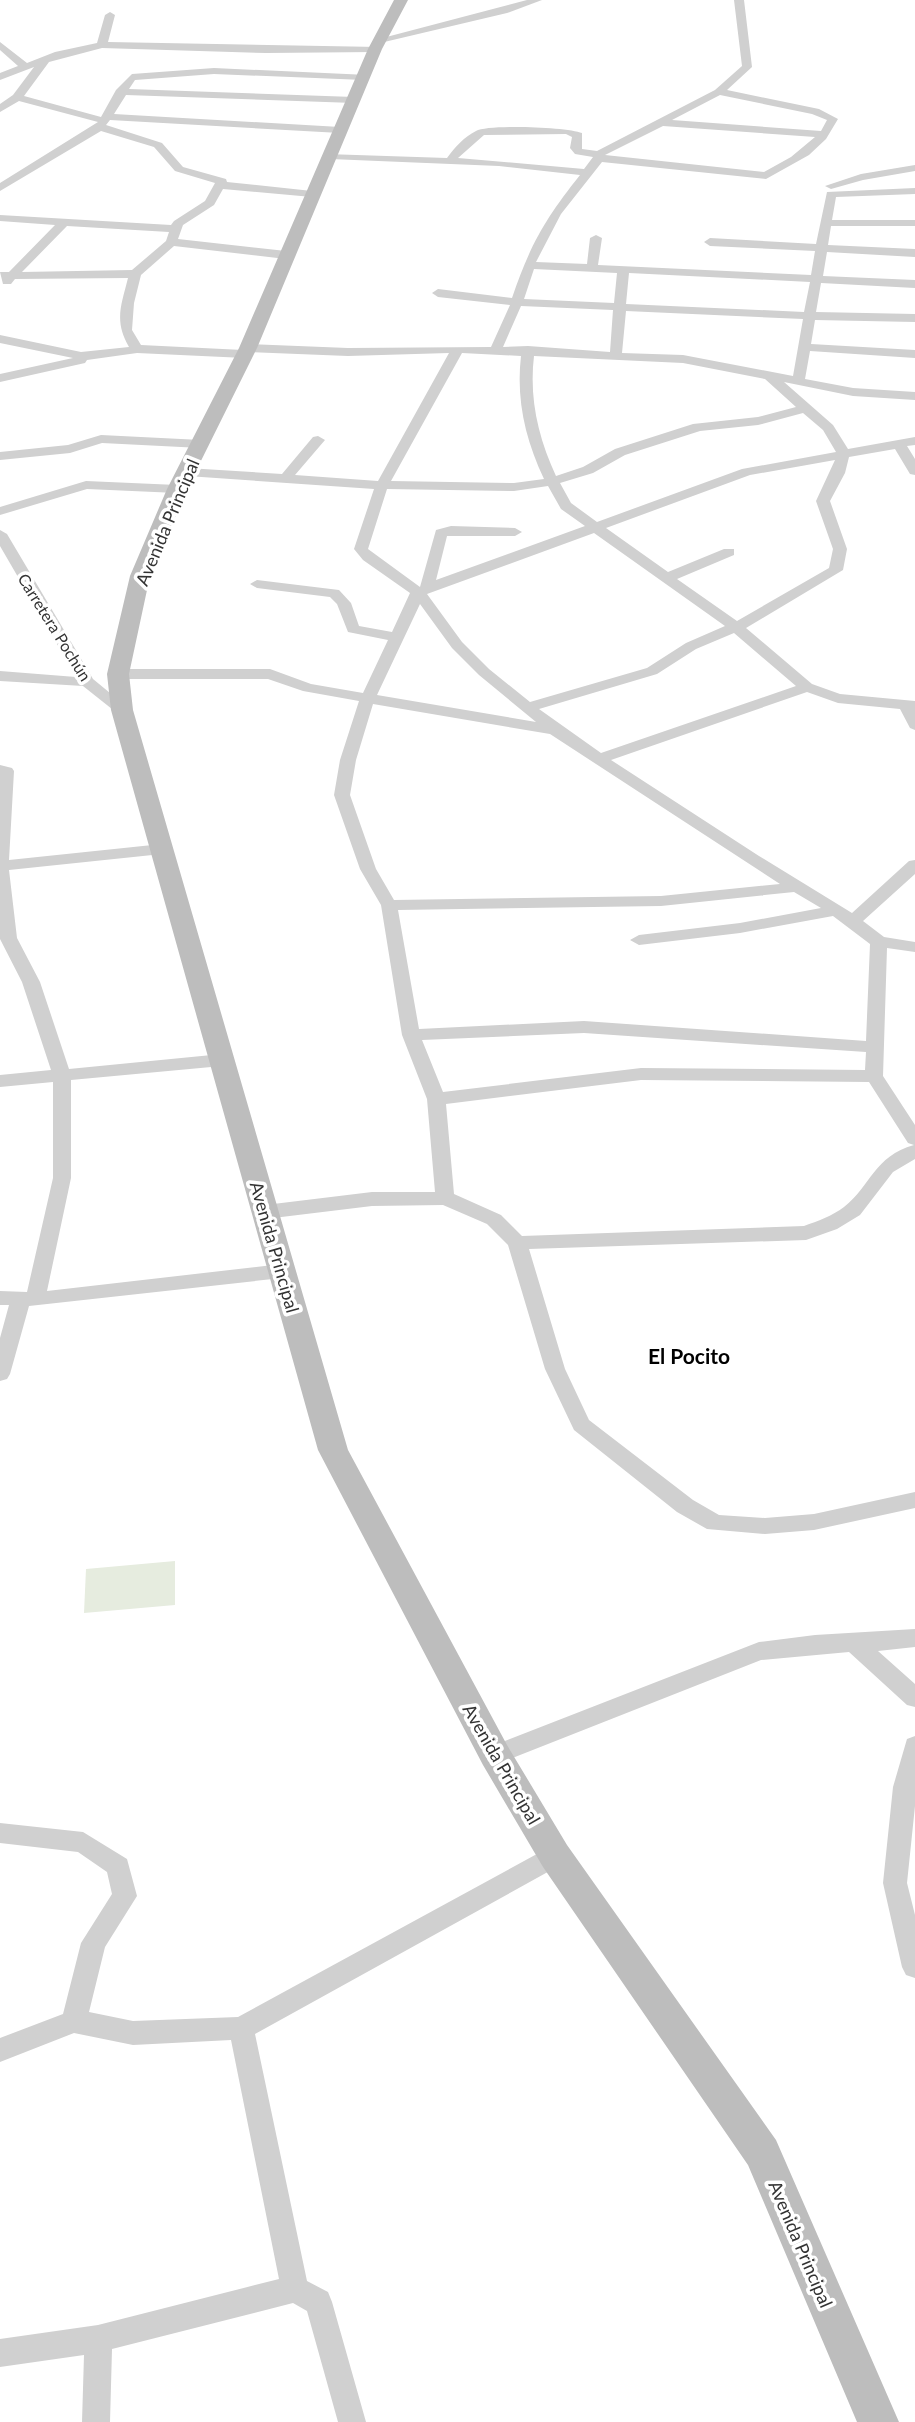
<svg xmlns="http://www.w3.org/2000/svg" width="915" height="2422" font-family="Lato,sans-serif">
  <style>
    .green { fill: #e6ecdf }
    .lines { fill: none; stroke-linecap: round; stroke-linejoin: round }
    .minor { fill: #d0d0d0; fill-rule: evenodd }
    .secondary { fill: #bdbdbd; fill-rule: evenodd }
    .labels { text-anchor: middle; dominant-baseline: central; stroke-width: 7; stroke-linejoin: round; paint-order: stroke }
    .far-street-label { font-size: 16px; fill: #333; stroke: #fff }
    .street-label { font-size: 18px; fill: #333; stroke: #fff }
    .quarter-label { font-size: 21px; font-weight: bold; fill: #000; stroke: #fff }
  </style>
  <rect width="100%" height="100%" fill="#fff"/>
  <!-- green -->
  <polygon class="green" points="175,1561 175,1605 84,1613 86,1569"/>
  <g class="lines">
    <!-- minor -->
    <g class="minor">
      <polygon points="527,0 542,0 507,13 380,43 375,40"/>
      <path d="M734,0h10l8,67 -25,23 92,19 19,10 -12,20 -17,16 -43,24 -164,-17 -41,52 -25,48 51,2 3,-26 6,-3 6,3 -4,27 213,10 4,-24 -105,-5 -6,-4 6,-4 106,6 11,-52 88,-4v6l-79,3 -4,23h83v6h-84l-3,19 87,4v8l-88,-5 -4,24 92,4v8l-94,-5 -5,29 99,2v8l-100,-2 -4,24 104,6v8l-105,-7 -5,28 48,9 62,4v8l-62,-4 -69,-14 49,43 15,24 67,-12v8l-8,1 8,13v16l-5,-1 -15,-25 -46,8 -4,16 -15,28 17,48 -4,21 -97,58 66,56 28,10 75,7v29l-5,-2 -10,-19 -62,-6 -31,-11 -196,68 148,96 93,57 57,-52 6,-1v14l-52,47 21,16 31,5v10l-28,-4 -4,128 32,49v34l-22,13 -33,43 -23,14 -31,11 -277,9 36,120 24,51 104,80 26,15 46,3 49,-4 101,-22v16l-101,22 -49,4 -58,-5 -30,-17 -103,-82 -29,-61 -37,-124 -21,-21 -44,-19 -71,1 -107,13 -7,-2 -3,-5 3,-5 7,-2 107,-13h63l-8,-93 -25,-64 -21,-130 -21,-36 -26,-74 6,-35 19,-59 -56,-10 -35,-12h-150l-8,-5 8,-5h152l41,15 52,9 25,-53 -40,-8 -11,-28 -7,-7 -73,-9 -7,-4 7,-4 82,10 12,13 8,23 33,6 18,-39 -47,-33 -9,-11 20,-60 -187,-13 -7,-4 7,-4 95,6 31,-37 5,-1 7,4 -30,35 83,6 71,-128 -101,3 -98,-4 -1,5 -4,1 -108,-5 -50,7 -2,3 -85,19v-8l73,-16 -73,-15v-8l81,17 48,-5c-15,-26 -8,-41 -1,-69l-113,1 -4,5h-8l-3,-12h9l46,-47 -55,-4v-6l171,10 3,-4 31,-20 10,-18 -40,-12 -21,-24 -53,-16 -101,60v-8l98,-61 -79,-21 -19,11v-8l13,-9 21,-28 -34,13v-7l18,-7 -18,-16v-8l27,21 28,-11 42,-9 8,-28 5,-3 5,3 -7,27 271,5 1,2 -5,3 -109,1 -164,-5 -53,14 -25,34 77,21 15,-27 16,-16 82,-6 154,7 1,2 -5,3 -150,-6 -79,6 -6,9 225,8 5,3 -5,3 -228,-8 -12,19 226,13 5,3 -5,3 -230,-13 -4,5 56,18 21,24 43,12 1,3 85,9 6,3 -6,3 -89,-8 -9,16 -31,20 -5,14 108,12 6,4 -6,4 -112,-13 -33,29 -7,28 -2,27 9,15 102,5 1,-5 4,-1 100,4 143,-1 19,-42 -72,-8 -6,-4 6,-4 74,9c18,-53 33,-79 68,-123l-81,-9 -169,-7 -6,-3 2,-2 121,4c8,-11 17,-21 29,-27 12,-7 91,-4 106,2v16l15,2 118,-61 27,-24zM720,95l92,19 15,6 -6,11 -149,-11zM663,126l152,11 -24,20 -27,15 -159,-17zM566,134l6,3 -2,11 5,6 18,3 -9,12 -126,-11 26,-23zM67,226l102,6 -3,9 -34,29 -110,2zM534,269l83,4 -3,30 -90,-4zM629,273l181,9 -6,30 -178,-8zM521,306l92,4 -3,42 -82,-6 -25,1zM626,311l177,8 -10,57 -110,-21 -61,-2zM462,353l59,3c-5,43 4,83 23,123l-30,4 -123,-2zM534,356l149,7 82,16 31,28 -38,10 -65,7 -78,25 -32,18 -27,9c-18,-39 -27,-78 -22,-120zM803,413l20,17 13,22 -94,17 -145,53 -26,-19 -11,-20 33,-10 32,-18 75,-24 58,-6zM835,460l-19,41 17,48 -4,19 -92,53 -60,-42 57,-24v-6h-10l-56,23 -62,-44 144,-53zM548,486l13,23 24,17 -149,54 11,-44h68l7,-4 -7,-4 -64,-2 -15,4 -16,57 -52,-38 19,-60 127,2zM594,533l131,93 -39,17 -39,25 -117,34 -41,-33 -27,-27 -35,-48zM420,604l32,44 27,27 57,47 -159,-27zM734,633l62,53 -195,67 -62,-44 118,-35 39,-25zM373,704l177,30 230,150 -119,12 -267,4 -18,-31 -26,-74 6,-35zM794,892l27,16 -81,15 -101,12 -9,5 9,5 101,-12 93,-17 37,28 -4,97 -282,-20 -165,8 -21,-119 263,-4zM584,1033l282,19 -1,18 -224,-2 -198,24 -21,-52zM641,1080l228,2 39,61 6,2c-40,11 -43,41 -70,62 -12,9 -26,14 -40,19l-282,10 -21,-21 -47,-21 -8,-90z"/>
      <polygon points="915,165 915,171 863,180 831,189 825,186 861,174"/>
      <polygon points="101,435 201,440 208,444 201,448 102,443 70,453 0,460 0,452 68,445"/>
      <polygon points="86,481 177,485 184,489 177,493 87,489 0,515 0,507"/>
      <polygon points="0,530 7,534 93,679 127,707 130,710 127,713 117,713 83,686 0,681 0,671 76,677 0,546"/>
      <polygon points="0,765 12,768 14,771 9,860 162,844 170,849 162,854 9,870 17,938 40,982 69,1069 222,1054 231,1060 222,1066 71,1080 71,1178 47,1291 282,1264 289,1266 292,1271 289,1276 282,1278 29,1306 10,1374 7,1379 0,1381 0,1338 9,1305 0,1305 0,1291 27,1292 53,1178 53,1082 0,1087 0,1075 51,1070 22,982 0,939"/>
      <polygon points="915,1629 915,1647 878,1651 915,1684 915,1707 907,1705 849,1652 761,1660 495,1765 487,1762 483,1755 487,1748 759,1642 815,1635"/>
      <polygon points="915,1736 915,1806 907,1883 915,1915 915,1978 906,1975 902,1967 883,1883 893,1787 907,1739"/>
      <polygon points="0,1823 83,1832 127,1859 137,1896 105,1947 89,2012 133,2021 238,2017 546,1849 555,1846 564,1849 567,1856 564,1863 255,2034 307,2281 328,2292 332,2302 366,2422 338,2422 307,2311 293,2303 112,2349 110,2422 82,2422 84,2355 0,2367 0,2339 98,2325 279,2279 231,2040 133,2045 74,2033 0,2062 0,2038 63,2014 81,1943 112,1894 107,1872 78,1852 0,1843"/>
    </g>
    <!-- secondary -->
    <polygon class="secondary" points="394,0 408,0 382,49 257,348 187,489 150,576 129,674 133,710 348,1450 507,1745 567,1845 776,2140 899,2422 857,2422 748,2165 543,1867 483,1765 318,1450 111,710 107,674 130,576 167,489 239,348 368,49"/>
  </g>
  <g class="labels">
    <!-- far-street labels -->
    <g class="far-street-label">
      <text transform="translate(55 627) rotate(58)">Carretera Pochún</text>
    </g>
    <!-- street labels -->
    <g class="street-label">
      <text transform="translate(167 522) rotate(-67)">Avenida Principal</text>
      <text transform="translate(275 1247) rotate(74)">Avenida Principal</text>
      <text transform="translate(502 1764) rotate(60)">Avenida Principal</text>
      <text transform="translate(801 2244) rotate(67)">Avenida Principal</text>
    </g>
    <!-- quarter labels -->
    <g class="quarter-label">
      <text x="689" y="1355">El Pocito</text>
    </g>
  </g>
</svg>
